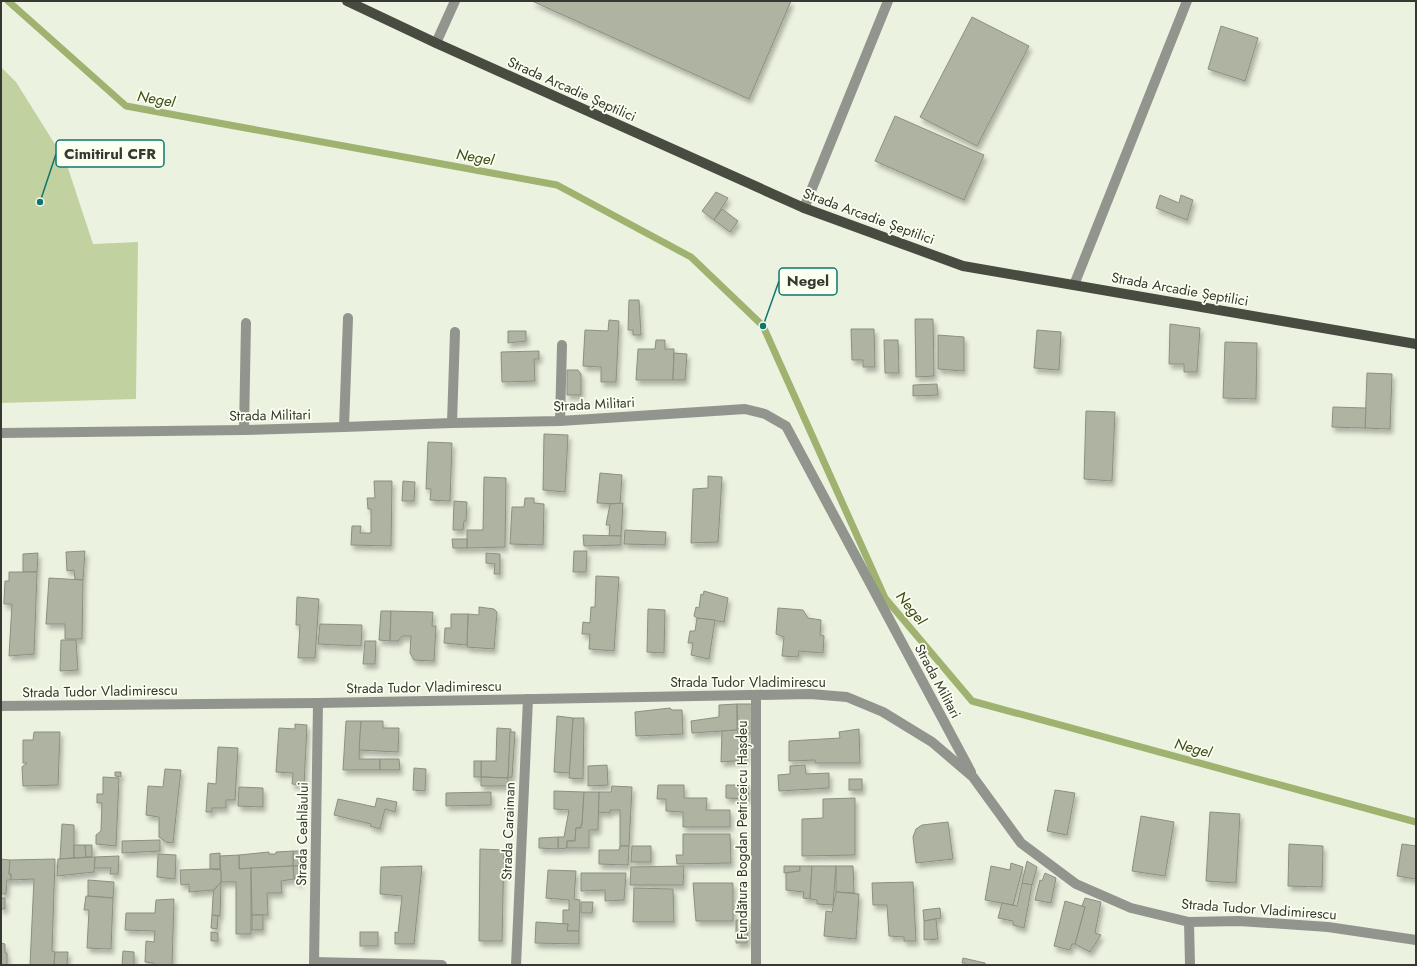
<svg xmlns="http://www.w3.org/2000/svg" width="1417" height="966" font-family="Jost,sans-serif">
  <style>
    .green { fill: #c2d1a0 }
    .lines { fill: none; stroke-linecap: round; stroke-linejoin: round }
    .stream { stroke: #9fb26f; stroke-width: 7 }
    .building { fill: #aeb3a2; stroke: #8b9080; filter: url(#shadow) }
    .minor { stroke: #92958d; stroke-width: 10 }
    .major { stroke: #484c40; stroke-width: 10 }
    .labels { text-anchor: middle; dominant-baseline: central; stroke-width: 3.5; stroke-linejoin: round; paint-order: stroke }
    .street-label { font-size: 14px; fill: #363831; stroke: #fafff0 }
    .water-label { font-size: 15px; font-style: italic; fill: #404c1b; stroke: #fafff0 }
    .leader { fill: none; stroke: #0f766e; stroke-width: 1.5 }
    .callout-dot { fill: #0f766e; stroke: #fafff0; stroke-width: 1.5 }
    .callout { fill: #fafff0; stroke: #0f766e; stroke-width: 1.5 }
    .callout-label { font-size: 15px; text-anchor: middle; font-weight: bold; fill: #363831 }
  </style>
  <defs>
    <filter id="shadow"><feDropShadow dx="2.5" dy="4.5" stdDeviation="2" flood-color="#0004"/></filter>
  </defs>
  <rect width="100%" height="100%" fill="#ecf2e0"/>
  <!-- green -->
  <polygon class="green" points="1,67 16,82 66,162 93,244 138,242 136,399 1,403"/>
  <g class="lines">
    <!-- stream -->
    <polyline class="stream" points="8,1 126,106 557,185 691,257 763,326 885,598 972,701 1416,822"/>
  </g>
  <!-- building -->
  <g class="building">
    <polygon points="532,1 791,1 749,99"/>
    <polygon points="972,17 1029,46 977,146 920,117"/>
    <polygon points="1221,26 1258,38 1245,81 1208,69"/>
    <polygon points="895,116 984,155 964,200 875,161"/>
    <polygon points="716,192 728,198 714,220 702,211"/>
    <polygon points="1160,195 1179,203 1181,195 1193,200 1187,220 1156,208"/>
    <polygon points="722,209 738,221 730,232 714,220"/>
    <polygon points="629,300 639,300 641,335 633,335 633,330 628,330"/>
    <polygon points="915,319 933,319 934,376 916,377"/>
    <polygon points="609,320 619,321 616,382 601,382 601,367 583,366 585,330 608,331"/>
    <polygon points="1170,324 1200,328 1197,372 1184,372 1184,364 1169,364"/>
    <polygon points="851,329 874,329 875,367 863,367 863,360 852,360"/>
    <polygon points="1037,330 1061,332 1059,370 1034,368"/>
    <polygon points="508,331 526,331 526,341 508,343"/>
    <polygon points="938,335 964,337 964,371 938,369"/>
    <polygon points="656,340 665,340 665,349 674,349 673,380 636,380 638,349 655,349"/>
    <polygon points="884,340 898,340 899,373 885,373"/>
    <polygon points="1225,342 1257,343 1256,399 1223,398"/>
    <polygon points="539,351 539,359 534,359 535,381 502,382 501,352"/>
    <polygon points="674,353 687,354 685,380 673,380"/>
    <polygon points="567,370 578,370 581,374 581,395 567,395"/>
    <polygon points="1367,373 1392,374 1390,429 1365,428"/>
    <polygon points="937,384 938,395 913,396 913,385"/>
    <polygon points="1333,407 1366,408 1365,428 1332,427"/>
    <polygon points="1086,411 1115,412 1112,481 1084,479"/>
    <polygon points="544,434 568,435 565,492 543,490"/>
    <polygon points="428,442 452,443 450,501 430,500 431,489 426,489"/>
    <polygon points="600,473 622,475 620,504 597,503"/>
    <polygon points="708,476 722,477 718,542 691,543 693,489 708,488"/>
    <polygon points="484,477 506,478 505,547 467,548 467,530 483,530"/>
    <polygon points="374,481 392,481 391,546 351,545 352,526 361,526 360,533 371,533 371,509 368,509 367,498 375,498"/>
    <polygon points="403,481 415,482 414,501 402,501"/>
    <polygon points="525,498 534,498 534,503 544,504 543,545 510,544 512,507 524,507"/>
    <polygon points="454,501 467,502 466,521 464,521 463,530 453,530"/>
    <polygon points="623,503 621,536 609,536 610,525 606,525 610,504"/>
    <polygon points="625,530 666,532 665,545 624,544"/>
    <polygon points="583,535 621,536 621,545 584,546"/>
    <polygon points="452,539 467,539 467,548 453,548"/>
    <polygon points="85,551 83,580 75,579 74,570 67,571 66,552"/>
    <polygon points="574,551 587,551 586,572 573,572"/>
    <polygon points="38,553 37,572 23,572 23,554"/>
    <polygon points="486,553 500,554 500,574 494,574 495,564 486,563"/>
    <polygon points="9,572 37,572 34,654 9,656 12,604 4,604 4,601 5,581 9,581"/>
    <polygon points="596,576 619,577 614,651 589,649 590,634 582,634 583,622 590,623 591,607 595,607"/>
    <polygon points="49,578 83,580 82,639 65,639 65,624 46,624"/>
    <polygon points="704,591 728,598 724,622 697,618 694,616 696,607 699,608 701,594 703,595"/>
    <polygon points="297,597 319,599 315,658 298,658 300,625 296,625"/>
    <polygon points="479,607 494,609 497,612 494,649 467,647 468,614 479,615"/>
    <polygon points="778,608 803,610 808,618 821,620 820,635 824,636 823,653 799,651 798,657 782,656 784,637 776,634"/>
    <polygon points="648,609 665,610 664,653 647,652"/>
    <polygon points="381,611 391,611 390,641 379,640"/>
    <polygon points="391,611 433,612 432,626 436,626 434,661 414,660 410,653 411,636 402,636 398,641 390,641"/>
    <polygon points="451,614 468,614 467,645 444,643 445,628 451,628"/>
    <polygon points="697,618 715,620 709,659 691,655 693,643 688,643 690,631 695,631"/>
    <polygon points="320,624 362,625 361,646 318,644"/>
    <polygon points="61,640 76,640 78,670 60,671"/>
    <polygon points="365,641 376,641 375,664 363,664"/>
    <polygon points="737,704 737,730 692,733 691,721 719,717 719,705"/>
    <polygon points="737,704 752,704 752,733 738,733"/>
    <polygon points="670,708 672,710 682,710 683,734 636,736 635,712"/>
    <polygon points="557,716 573,718 570,773 554,772"/>
    <polygon points="573,718 584,718 583,779 569,778"/>
    <polygon points="346,721 361,721 359,759 380,759 380,770 343,770"/>
    <polygon points="361,721 383,721 383,728 399,728 398,752 359,750"/>
    <polygon points="295,724 307,725 304,785 292,784 293,773 276,772 279,728 295,729"/>
    <polygon points="497,728 511,729 508,778 481,777 481,761 496,761"/>
    <polygon points="859,729 860,763 815,763 815,760 789,761 789,741 840,738 839,732"/>
    <polygon points="737,730 738,733 747,733 746,760 721,762 722,731"/>
    <polygon points="34,732 60,732 58,785 23,786 22,767 27,763 23,763 23,740 33,740"/>
    <polygon points="510,732 515,732 512,777 508,778"/>
    <polygon points="218,747 238,748 235,800 226,800 226,808 212,808 212,812 206,812 208,783 216,784"/>
    <polygon points="380,759 399,759 400,770 380,770"/>
    <rect x="474" y="761" width="7" height="16"/>
    <polygon points="607,765 608,785 588,786 588,766"/>
    <polygon points="805,765 806,774 829,773 829,788 779,791 778,775 790,774 790,766"/>
    <polygon points="414,768 426,769 425,791 413,790"/>
    <polygon points="165,769 181,770 173,843 166,842 159,837 159,817 146,815 148,786 163,787"/>
    <polygon points="115,772 121,772 121,777 115,776"/>
    <polygon points="103,777 119,778 116,846 96,844 96,835 101,831 102,803 97,803 97,794 103,794"/>
    <polygon points="481,777 508,778 508,786 481,786"/>
    <rect x="849" y="779" width="13" height="11"/>
    <polygon points="658,785 684,785 684,798 707,798 706,810 730,810 730,827 683,827 683,812 666,811 666,799 657,799"/>
    <polygon points="726,785 749,785 748,799 726,798"/>
    <polygon points="612,786 632,787 629,846 620,846 620,810 610,810 610,813 598,812 599,792 611,792"/>
    <polygon points="239,787 263,788 263,807 238,806"/>
    <polygon points="1055,790 1075,793 1067,835 1047,831"/>
    <polygon points="554,791 584,792 582,825 581,825 581,828 576,828 575,841 567,841 567,848 558,849 558,837 564,837 569,810 554,809"/>
    <polygon points="491,792 491,805 446,806 446,793"/>
    <polygon points="584,792 599,792 598,830 589,830 589,848 567,848 567,841 575,841 576,828 581,828 581,825 582,825"/>
    <polygon points="377,798 397,802 395,812 385,809 380,829 370,826 371,824 334,815 338,799 375,807"/>
    <polygon points="855,798 855,855 802,856 802,819 823,818 823,799"/>
    <polygon points="1210,812 1240,814 1236,883 1206,881"/>
    <polygon points="1141,816 1174,822 1165,876 1132,871"/>
    <polygon points="948,822 953,859 916,863 913,837 916,829 922,825"/>
    <polygon points="62,824 74,825 74,858 60,859"/>
    <polygon points="683,834 730,834 731,863 677,864 676,855 683,855"/>
    <polygon points="558,837 558,849 539,848 539,838"/>
    <polygon points="160,840 160,851 122,853 122,841"/>
    <polygon points="1289,844 1323,846 1322,887 1288,886"/>
    <polygon points="1402,844 1416,846 1416,879 1397,876"/>
    <polygon points="74,845 85,845 86,857 74,858"/>
    <polygon points="85,845 92,845 92,857 86,857"/>
    <polygon points="620,846 629,846 628,865 599,864 599,850 619,850"/>
    <polygon points="632,846 651,846 651,862 631,862"/>
    <polygon points="480,849 504,850 502,941 479,941"/>
    <polygon points="293,851 301,851 300,866 293,866"/>
    <polygon points="293,851 293,866 239,869 239,855 269,852 269,854 276,854 276,852"/>
    <polygon points="220,853 220,869 210,869 210,854"/>
    <polygon points="158,854 176,855 175,879 157,877"/>
    <polygon points="239,855 239,869 251,868 251,934 236,934 236,882 221,882 220,856"/>
    <polygon points="119,856 118,874 110,874 111,868 94,868 95,857"/>
    <polygon points="95,857 94,872 57,876 58,859"/>
    <polygon points="1,859 10,860 9,874 11,874 11,880 7,880 6,894 1,894"/>
    <polygon points="55,859 52,951 55,952 54,965 30,965 34,879 11,880 11,874 9,874 10,860"/>
    <polygon points="1027,861 1037,867 1032,885 1022,883"/>
    <polygon points="1011,863 1023,867 1013,905 985,900 991,866 1010,870"/>
    <polygon points="293,866 300,866 299,884 294,879"/>
    <polygon points="293,866 294,879 281,881 282,893 267,893 268,915 252,915 251,868"/>
    <polygon points="422,866 414,944 395,944 395,932 398,933 402,896 380,894 381,867"/>
    <polygon points="684,866 683,885 630,885 631,867"/>
    <polygon points="784,866 800,866 800,871 784,873"/>
    <polygon points="800,866 812,866 810,899 803,898 804,892 786,890 786,873 800,871"/>
    <polygon points="812,866 836,866 833,905 817,904 817,900 810,899"/>
    <polygon points="836,866 853,866 854,893 836,892"/>
    <polygon points="210,869 221,870 221,882 214,890 189,892 189,884 181,885 180,870"/>
    <polygon points="548,870 576,871 574,899 580,900 579,931 567,931 568,924 563,924 563,910 569,910 569,900 546,898"/>
    <polygon points="581,873 626,873 624,900 605,901 605,890 581,891"/>
    <polygon points="1045,873 1056,878 1051,903 1035,900 1040,880 1042,881"/>
    <polygon points="88,880 114,882 113,898 88,896"/>
    <polygon points="221,882 220,916 212,915 213,896 214,890"/>
    <polygon points="913,882 916,941 904,941 904,937 889,936 887,905 873,905 872,883"/>
    <polygon points="693,883 733,883 733,921 696,921"/>
    <polygon points="1022,883 1032,885 1024,928 1013,925 1013,921 998,918 1002,903 1017,906"/>
    <polygon points="634,888 673,889 674,922 633,922"/>
    <polygon points="836,892 859,894 856,939 824,936 826,911 832,912"/>
    <polygon points="86,896 113,898 111,949 87,948 89,910 84,910"/>
    <rect x="1" y="898" width="4" height="11"/>
    <polygon points="1085,898 1101,902 1095,933 1101,935 1090,952 1075,944 1085,907 1082,906"/>
    <polygon points="174,899 172,965 154,965 154,963 145,962 146,941 154,942 155,931 125,930 126,913 155,913 156,900"/>
    <polygon points="1065,901 1085,907 1075,944 1072,944 1070,950 1054,946"/>
    <polygon points="581,902 593,902 592,913 581,913"/>
    <polygon points="940,908 941,918 924,921 923,910"/>
    <polygon points="212,915 218,916 217,929 211,928"/>
    <rect x="252" y="915" width="11" height="15"/>
    <polygon points="936,919 938,939 924,940 924,921"/>
    <polygon points="736,920 748,920 747,943 736,943"/>
    <polygon points="536,922 568,924 567,931 579,931 579,944 535,943"/>
    <polygon points="211,932 218,933 218,941 211,941"/>
    <rect x="360" y="932" width="18" height="14"/>
    <polygon points="1,943 5,944 5,953 7,953 7,965 1,965"/>
    <polygon points="123,951 134,952 134,965 122,965"/>
    <polygon points="55,952 68,952 67,965 54,965"/>
    <polygon points="963,958 985,963 985,965 965,965 965,963 962,963"/>
  </g>
  <g class="lines">
    <!-- minor -->
    <g class="minor">
      <polyline points="436,43 455,1"/>
      <polyline points="804,208 888,1"/>
      <polyline points="1074,285 1187,1"/>
      <polyline points="560,421 562,345"/>
      <polyline points="452,423 455,332"/>
      <polyline points="344,427 348,318"/>
      <polyline points="244,430 246,323"/>
      <polyline points="1,433 244,430 344,427 452,423 560,421 745,409 765,414 786,426 971,772"/>
      <polyline points="756,695 756,965"/>
      <polyline points="1,706 318,703 810,694 847,697 883,712 932,742 973,777 1021,843 1076,884 1131,908 1189,922 1239,921 1328,927 1416,940"/>
      <polyline points="1189,922 1190,965"/>
      <polyline points="314,962 442,965"/>
      <polyline points="314,965 318,703"/>
      <polyline points="516,965 528,699"/>
    </g>
    <!-- major -->
    <polyline class="major" points="347,1 436,43 804,208 963,266 1416,344"/>
  </g>
  <g class="labels">
    <!-- street labels -->
    <g class="street-label">
      <text transform="translate(572 89) rotate(24)">Strada Arcadie Șeptilici</text>
      <text transform="translate(869 216) rotate(20)">Strada Arcadie Șeptilici</text>
      <text transform="translate(1180 289) rotate(10)">Strada Arcadie Șeptilici</text>
      <text transform="translate(594 404) rotate(-3)">Strada Militari</text>
      <text transform="translate(270 415) rotate(-1)">Strada Militari</text>
      <text transform="translate(938 681) rotate(62)">Strada Militari</text>
      <text x="748" y="682">Strada Tudor Vladimirescu</text>
      <text transform="translate(424 687) rotate(-1)">Strada Tudor Vladimirescu</text>
      <text transform="translate(100 691) rotate(-1)">Strada Tudor Vladimirescu</text>
      <text transform="translate(742 830) rotate(-90)">Fundătura Bogdan Petriceicu Hașdeu</text>
      <text transform="translate(508 831) rotate(-88)">Strada Caraiman</text>
      <text transform="translate(302 834) rotate(-89)">Strada Ceahlăului</text>
      <text transform="translate(1259 909) rotate(4)">Strada Tudor Vladimirescu</text>
    </g>
    <!-- water labels -->
    <g class="water-label">
      <text transform="translate(156 99) rotate(10)">Negel</text>
      <text transform="translate(475 157) rotate(10)">Negel</text>
      <text transform="translate(911 608) rotate(51)">Negel</text>
      <text transform="translate(1193 748) rotate(15)">Negel</text>
    </g>
  </g>
  <!-- callouts -->
  <path class="leader" d="M40 202L56 154M763 326L779 281"/>
  <g class="callout-dot">
    <circle cx="40" cy="202" r="4"/>
    <circle cx="763" cy="326" r="4"/>
  </g>
  <g class="callout">
    <rect x="56" y="140" width="108" height="27" rx="4"/>
    <rect x="779" y="268" width="58" height="27" rx="4"/>
  </g>
  <g class="callout-label">
    <text x="110" y="159">Cimitirul CFR</text>
    <text x="808" y="286">Negel</text>
  </g>
  <!-- border -->
  <rect width="1417" height="966" fill="none" stroke="#363831" stroke-width="4"/>
</svg>
